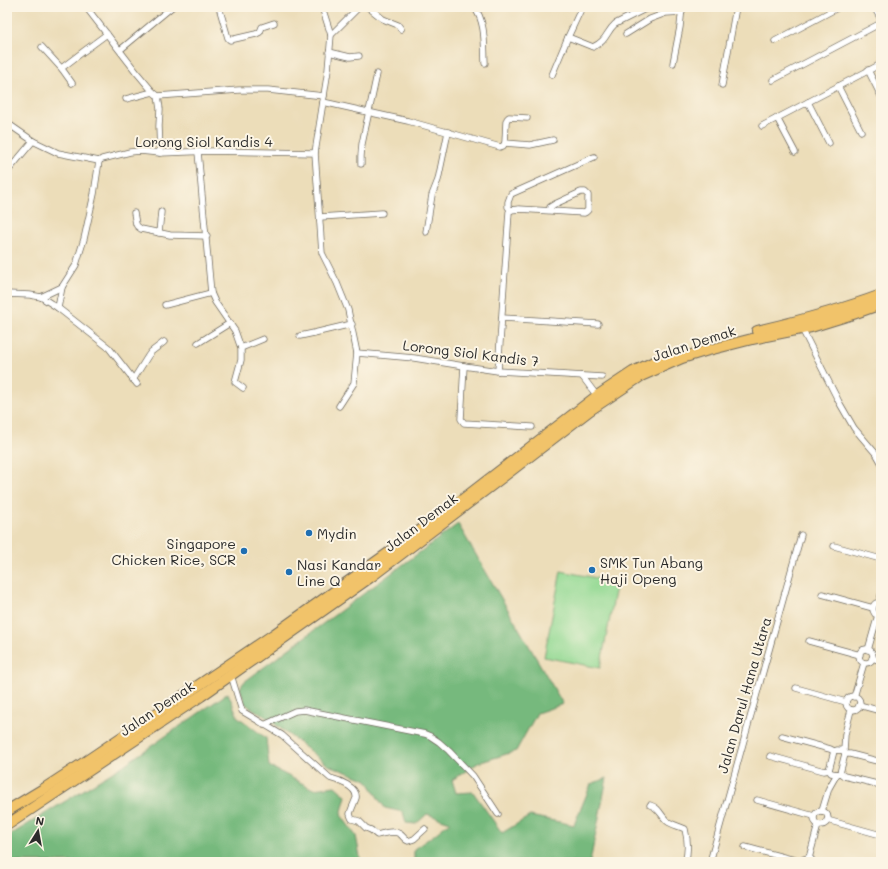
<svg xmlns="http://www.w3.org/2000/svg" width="888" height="869" font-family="Mali,sans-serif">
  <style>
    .green { fill: #93d993; stroke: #5f825f }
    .forest { fill: #76b97d; stroke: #507254 }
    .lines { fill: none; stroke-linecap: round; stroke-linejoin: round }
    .street-casing { stroke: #6f695d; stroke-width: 7 }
    .highway-casing { stroke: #6f695d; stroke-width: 12 }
    .street { stroke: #fff; stroke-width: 5.5 }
    .highway { stroke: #f1c36a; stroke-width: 10 }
    .poi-dot { fill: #1f6fb2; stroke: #fcf5e5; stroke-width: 1.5 }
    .labels { text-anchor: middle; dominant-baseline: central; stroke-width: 4; stroke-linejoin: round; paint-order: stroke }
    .street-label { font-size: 14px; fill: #2b2b2b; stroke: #fcf5e5 }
    .poi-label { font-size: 14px; fill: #2b2b2b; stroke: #fcf5e5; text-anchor: start }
  </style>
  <rect width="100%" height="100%" fill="#fcf5e5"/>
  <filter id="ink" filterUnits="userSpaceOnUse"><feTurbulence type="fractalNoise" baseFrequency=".025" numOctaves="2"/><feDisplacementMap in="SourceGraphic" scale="8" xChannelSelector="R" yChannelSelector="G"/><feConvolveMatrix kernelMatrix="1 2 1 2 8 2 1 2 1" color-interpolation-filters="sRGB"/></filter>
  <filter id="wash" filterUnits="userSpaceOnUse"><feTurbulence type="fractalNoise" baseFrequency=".012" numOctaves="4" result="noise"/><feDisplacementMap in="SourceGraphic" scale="16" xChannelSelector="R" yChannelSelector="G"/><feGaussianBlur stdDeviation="0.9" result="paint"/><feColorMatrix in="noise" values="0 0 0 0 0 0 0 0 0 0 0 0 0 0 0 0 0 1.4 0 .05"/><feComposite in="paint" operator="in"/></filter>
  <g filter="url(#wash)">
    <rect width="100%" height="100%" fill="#ecddb9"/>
    <!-- green -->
    <polygon class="green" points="561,571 617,582 600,668 544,657"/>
    <!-- forest -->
    <g class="forest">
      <polygon points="458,524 563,704 537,713 516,751 478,763 452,780 456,793 473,792 502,833 530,816 574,825 591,784 607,778 590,862 414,862 414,849 434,835 450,822 427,814 416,824 406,823 403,812 385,808 380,801 367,780 328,765 266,717 245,704 240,688 244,682"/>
      <polygon points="228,693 238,717 266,738 269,766 313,789 335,786 346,796 341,815 356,836 361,862 7,862 7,837 121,767"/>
    </g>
  </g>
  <g filter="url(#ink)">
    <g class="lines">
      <!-- street casing -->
      <g class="street-casing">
        <g id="street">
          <polyline points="86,7 137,73 153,92 158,96 160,109 159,126 160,153"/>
          <polyline points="219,7 228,38 230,40 256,34 260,32 262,27 274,23"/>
          <polyline points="322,7 331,35 328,70 315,153 322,253 337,283 348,310 357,353 354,383 339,406"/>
          <polyline points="368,7 383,19 398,25 401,29"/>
          <path d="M474,7c12,15 10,37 11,56"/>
          <polyline points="874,7 881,19"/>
          <polyline points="626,34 650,19 666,13 682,12"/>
          <polyline points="331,35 359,7"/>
          <path d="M568,37l25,10c14,-6 13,-15 22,-23l34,-17"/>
          <polyline points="775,41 839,7"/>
          <polyline points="42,47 62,69"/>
          <polyline points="120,50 172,7"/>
          <polyline points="329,52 350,57 359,56"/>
          <polyline points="673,63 680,27 682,7"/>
          <polyline points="868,70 881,96"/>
          <polyline points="552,75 568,37 582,7"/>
          <polyline points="773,80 881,23"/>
          <polyline points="72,83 62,69 63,67 84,51 107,34"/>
          <polyline points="722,85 736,7"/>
          <polyline points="838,86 861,131"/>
          <polyline points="158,96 239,90 268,90 324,96"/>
          <polyline points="126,99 153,92"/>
          <polyline points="323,102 408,121 500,147 503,146 505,143 506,122 507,119 509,117 527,118"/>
          <polyline points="808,102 829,143"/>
          <polyline points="777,118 795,152"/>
          <polyline points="7,123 33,141 58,153 99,161 102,159 130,152 140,151 160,153 212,151 315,153"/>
          <polyline points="762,126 881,64"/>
          <polyline points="505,143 530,145 553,140"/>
          <polyline points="198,152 211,293 215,302 235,331 241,348 241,360 235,382 243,388"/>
          <polyline points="361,164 361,156 362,144 377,74"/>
          <polyline points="7,172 33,141"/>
          <polyline points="511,210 519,209 584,213 586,212 588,210 588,195 585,192 581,192 555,204 550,207 550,211"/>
          <polyline points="511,210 508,207 508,202 511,194 594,157"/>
          <polyline points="134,213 136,224 137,226 141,229 170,235 207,236"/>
          <polyline points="320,217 382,213"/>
          <polyline points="426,232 432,195 438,180 448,132"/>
          <polyline points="159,233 161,212"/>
          <polyline points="7,294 30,295 41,297 58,308 109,348 137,384"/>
          <polyline points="41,297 62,287"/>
          <polyline points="165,305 211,293"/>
          <polyline points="58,308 62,287 76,265 84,239 94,194 99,161"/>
          <polyline points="502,318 598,324"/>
          <polyline points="802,329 839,402 854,428 877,455 881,462"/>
          <polyline points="300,336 314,333 352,324"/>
          <polyline points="198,343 230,323"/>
          <polyline points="241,348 263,339"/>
          <polyline points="357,353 414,358 464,366 498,371 602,377"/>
          <polyline points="464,366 461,419 464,423 532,427"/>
          <polyline points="498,371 509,212 511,210"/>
          <polyline points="582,376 597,396"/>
          <polyline points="133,380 148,356 151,352 164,342"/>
          <polyline points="834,546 881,559"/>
          <polyline points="822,594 873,608"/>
          <polyline points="880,602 881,595"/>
          <path d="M880,616l-5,-2c-3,-4 -3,-8 1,-11h5"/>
          <polyline points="809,641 860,655"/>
          <circle cx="866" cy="656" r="7"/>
          <polyline points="868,650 878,615"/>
          <polyline points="872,658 881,661"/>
          <path d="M231,675l11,36 40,24 48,43c8,2 28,9 26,20 -2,6 -5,11 -6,16l1,3 1,2 7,2 7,7 5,2 6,5c7,-2 17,-5 23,-1 3,2 5,6 8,7l6,-2 11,-10"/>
          <polyline points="796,688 846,702"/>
          <circle cx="853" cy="703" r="7"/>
          <polyline points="854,697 864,663"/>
          <polyline points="859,705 881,711"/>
          <polyline points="264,725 295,711 304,710 425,734 430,736 439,742 449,751 473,776 498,814"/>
          <polyline points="782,736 830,749 834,751"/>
          <path d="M837,750c4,0 7,0 8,4l-5,19 -3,1 -6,-1 -2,-3 5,-19z"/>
          <polyline points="844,751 845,734 851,710"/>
          <polyline points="845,754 850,754 881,762"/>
          <polyline points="770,756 824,771 829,770"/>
          <polyline points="840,773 844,776 881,785"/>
          <polyline points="757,800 814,816"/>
          <path d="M650,805c10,3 10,10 17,16 5,4 12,5 18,8 3,12 4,22 0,33"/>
          <polyline points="822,811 829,788 837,774"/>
          <circle cx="821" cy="818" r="7"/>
          <polyline points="827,820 881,835"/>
          <polyline points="745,847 802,862"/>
          <polyline points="809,858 818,825"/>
          <polyline points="710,862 801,535"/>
          <polyline points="802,862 804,859 807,858 811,859 813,862"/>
        </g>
      </g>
      <!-- highway casing -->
      <g class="highway-casing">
        <g id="highway">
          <path d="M757,331c42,-10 84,-21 124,-36"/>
          <polyline points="7,811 45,788 85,762 273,635 449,510 597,396 633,372 660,359 673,355"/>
          <polyline points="7,825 201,696 372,576 504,476 590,410 641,376 682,358 705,351 752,339 811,327 853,314 881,304"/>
        </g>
      </g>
      <!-- street -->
      <use href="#street" class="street"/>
      <!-- highway -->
      <use href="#highway" class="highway"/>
    </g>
  </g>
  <!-- markers -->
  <g class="poi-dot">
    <circle cx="309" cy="533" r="4"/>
    <circle cx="244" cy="551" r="4"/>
    <circle cx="592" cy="570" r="4"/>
    <circle cx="289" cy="572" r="4"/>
  </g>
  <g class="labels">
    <!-- street labels -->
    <g class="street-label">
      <text x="204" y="141">Lorong Siol Kandis 4</text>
      <text transform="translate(694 343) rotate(-18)">Jalan Demak</text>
      <text transform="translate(471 353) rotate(7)">Lorong Siol Kandis 7</text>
      <text transform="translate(421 522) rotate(-37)">Jalan Demak</text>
      <text transform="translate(744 695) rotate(-74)">Jalan Darul Hana Utara</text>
      <text transform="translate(157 708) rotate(-34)">Jalan Demak</text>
    </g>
    <!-- poi labels -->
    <g class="poi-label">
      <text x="317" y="533">Mydin</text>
      <text x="236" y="543" text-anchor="end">Singapore<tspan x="236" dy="16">Chicken Rice, SCR</tspan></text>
      <text x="600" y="562">SMK Tun Abang<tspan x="600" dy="16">Haji Openg</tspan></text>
      <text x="297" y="564">Nasi Kandar<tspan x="297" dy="16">Line Q</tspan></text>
    </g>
  </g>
  <!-- margin -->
  <rect width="888" height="869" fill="none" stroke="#fcf5e5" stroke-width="24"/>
  <!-- north arrow -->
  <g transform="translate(38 831) rotate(11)" stroke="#fcf5e5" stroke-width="3" paint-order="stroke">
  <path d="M0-3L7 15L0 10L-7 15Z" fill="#2b2b2b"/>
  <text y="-6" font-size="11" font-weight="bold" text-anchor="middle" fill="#2b2b2b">N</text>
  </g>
</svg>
